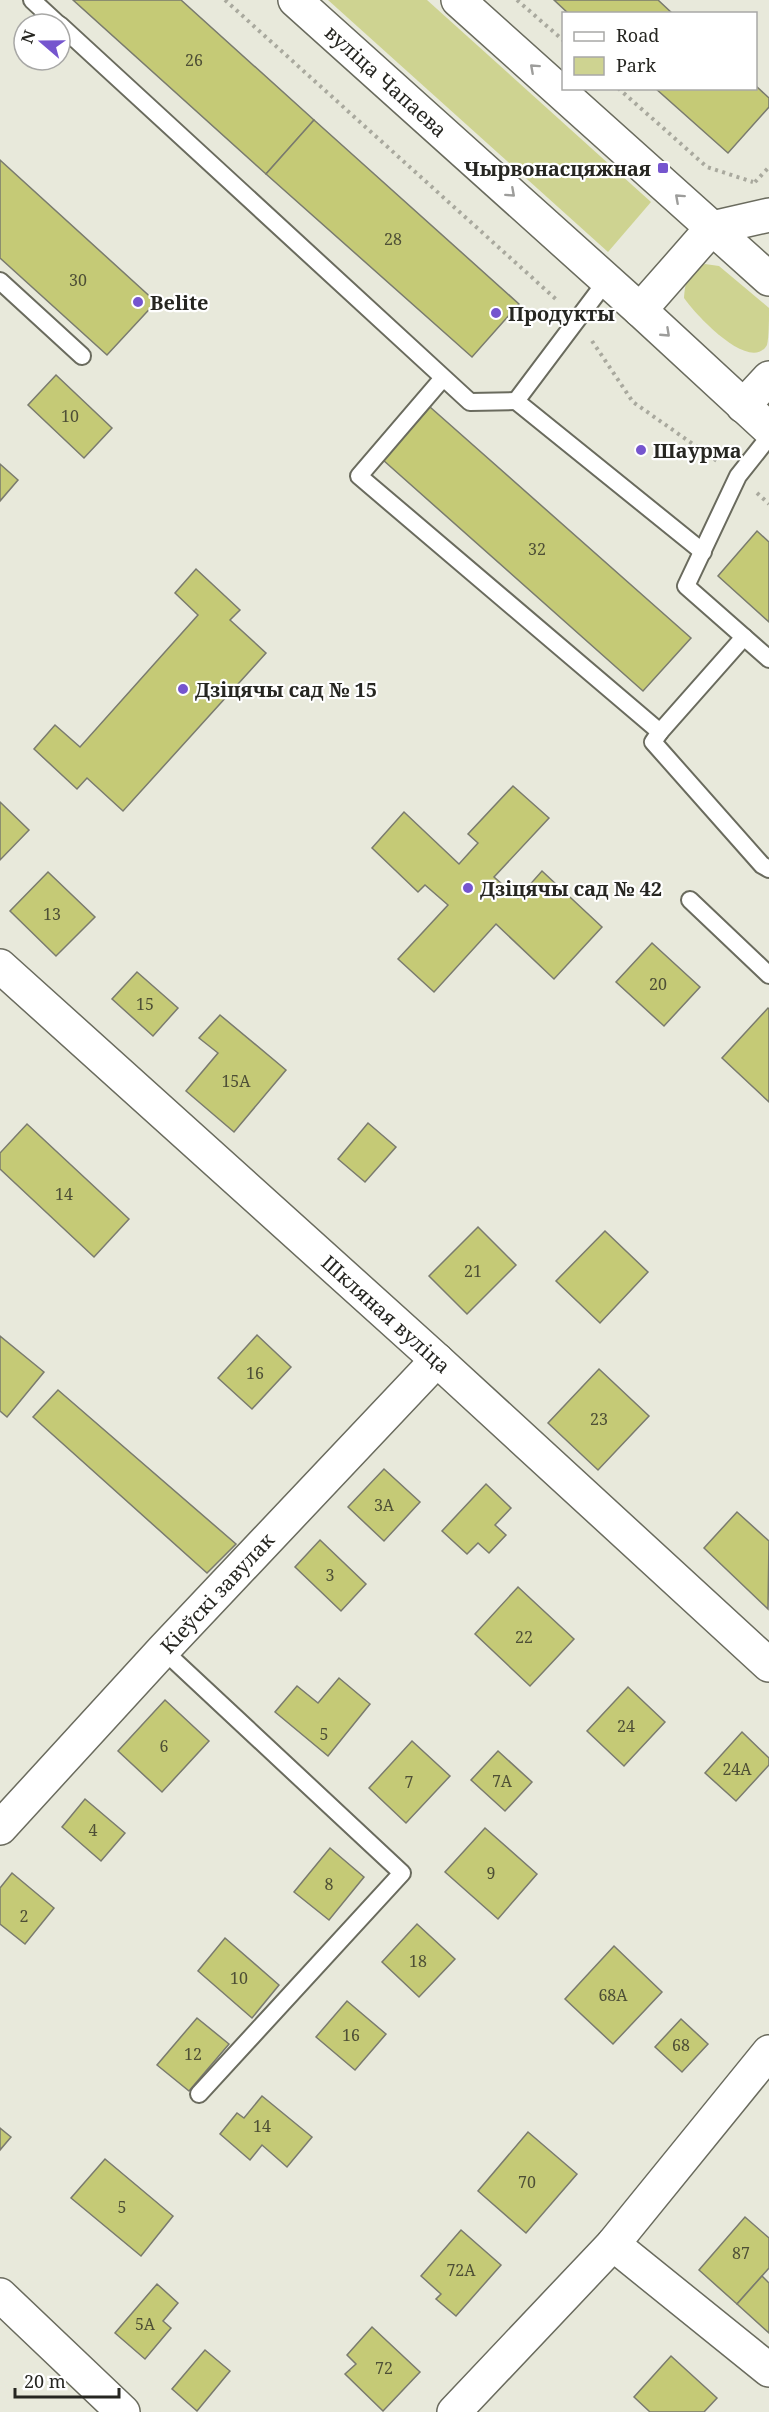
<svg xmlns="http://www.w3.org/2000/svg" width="769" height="2412" font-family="'Noto Serif',serif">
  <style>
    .green { fill: #ced391 }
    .building { fill: #c5ca76; stroke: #7a7b6e; stroke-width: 1.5 }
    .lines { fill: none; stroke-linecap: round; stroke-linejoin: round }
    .lane-casing { stroke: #6a6b5e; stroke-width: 20 }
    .street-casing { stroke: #6a6b5e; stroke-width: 36 }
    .secondary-casing { stroke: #6a6b5e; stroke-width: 36 }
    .path { stroke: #a9a99e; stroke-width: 4; stroke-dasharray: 3 4.5; stroke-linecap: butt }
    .lane { stroke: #fff; stroke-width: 16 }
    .street { stroke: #fff; stroke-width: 33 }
    .secondary { stroke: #fff; stroke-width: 33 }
    .oneway { stroke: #9d9d9b }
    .poi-dot { fill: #7555ce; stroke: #fff; stroke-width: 2 }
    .labels { text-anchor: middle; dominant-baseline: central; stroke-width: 4.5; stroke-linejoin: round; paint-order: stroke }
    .number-label { font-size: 16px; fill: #4e4f36 }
    .street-label { font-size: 20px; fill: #262621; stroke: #fff }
    .poi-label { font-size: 20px; font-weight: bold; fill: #262621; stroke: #fff; text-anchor: start }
  </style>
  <rect width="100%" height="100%" fill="#e8e9db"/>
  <!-- green -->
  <g class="green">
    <polygon points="328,0 427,0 651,202 608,252"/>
    <path d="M705,264l14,2 50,42c0,10 0,29 -2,37 -17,29 -73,-32 -83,-47 1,-18 5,-27 21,-34z"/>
  </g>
  <!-- building -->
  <g class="building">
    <polygon points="73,0 181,0 314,120 266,174"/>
    <polygon points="554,0 658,0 673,14 569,14"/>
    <polygon points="756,86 769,98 769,107 728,153 655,88 756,88"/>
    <polygon points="314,120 519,304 472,357 266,174"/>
    <polygon points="0,160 156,302 107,355 0,258"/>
    <polygon points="56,375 112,428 84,458 28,405"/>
    <polygon points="430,407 691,638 643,691 383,460"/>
    <polygon points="0,464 18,480 0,501"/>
    <polygon points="757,531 769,542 769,622 718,576"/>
    <polygon points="196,569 240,610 230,620 266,653 123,811 87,778 77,789 34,749 55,725 80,747 198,615 175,593"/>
    <polygon points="513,786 549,818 494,877 518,898 542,871 602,927 554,979 496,924 434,992 398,959 448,905 425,885 418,892 372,848 404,812 459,864 478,843 468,834"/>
    <polygon points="0,802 29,830 0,860"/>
    <polygon points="48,872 95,917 56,956 10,911"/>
    <polygon points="652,943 700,987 664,1026 616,982"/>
    <polygon points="137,972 178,1008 153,1036 112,999"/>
    <polygon points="768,1008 769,1009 769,1102 722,1058"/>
    <polygon points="220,1015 286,1070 234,1132 186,1091 218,1053 199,1038"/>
    <polygon points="368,1123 396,1147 365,1182 338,1159"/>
    <polygon points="27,1124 129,1219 94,1257 0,1169 0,1153"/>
    <polygon points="478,1227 516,1265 467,1314 429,1276"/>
    <polygon points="605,1231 648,1272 600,1323 556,1281"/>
    <polygon points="257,1335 291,1367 252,1409 218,1378"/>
    <polygon points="0,1336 44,1372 7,1417 0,1411"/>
    <polygon points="599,1369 649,1416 598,1470 548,1423"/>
    <polygon points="58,1390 236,1544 207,1573 33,1417"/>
    <polygon points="384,1469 420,1502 384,1541 348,1507"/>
    <polygon points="486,1484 511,1508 495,1525 506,1535 489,1553 478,1543 467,1554 442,1531"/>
    <polygon points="737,1512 769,1541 768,1609 704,1548"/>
    <polygon points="320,1540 366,1584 341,1611 295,1567"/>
    <polygon points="518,1587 574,1639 530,1686 475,1634"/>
    <polygon points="339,1678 370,1704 328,1756 275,1712 297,1686 318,1703"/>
    <polygon points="628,1687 665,1722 624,1766 587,1731"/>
    <polygon points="165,1700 209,1741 162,1792 118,1751"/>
    <polygon points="742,1732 769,1758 769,1765 736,1801 705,1773"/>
    <polygon points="412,1741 450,1776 406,1823 369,1788"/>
    <polygon points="498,1751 532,1782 505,1811 471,1780"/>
    <polygon points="85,1799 125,1833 101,1861 62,1827"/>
    <polygon points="485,1828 537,1874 498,1919 445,1872"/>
    <polygon points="330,1848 364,1877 329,1920 294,1892"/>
    <polygon points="12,1873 54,1908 25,1944 0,1924 0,1888"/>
    <polygon points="417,1924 455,1959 419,1997 382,1962"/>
    <polygon points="225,1938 279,1985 252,2018 198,1971"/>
    <polygon points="614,1946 662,1992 613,2044 565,1999"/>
    <polygon points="347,2001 386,2034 355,2070 316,2037"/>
    <polygon points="197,2018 229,2044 189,2091 157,2065"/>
    <polygon points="681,2019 708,2044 682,2072 655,2047"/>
    <polygon points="262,2096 312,2137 287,2167 262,2145 250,2160 220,2134 237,2113 244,2118"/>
    <polygon points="0,2128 11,2137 0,2150"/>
    <polygon points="528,2132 577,2174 526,2233 478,2191"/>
    <polygon points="105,2159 173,2216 141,2256 71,2198"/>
    <polygon points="745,2217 769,2238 769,2268 737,2304 699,2270"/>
    <polygon points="461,2230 501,2265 456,2316 436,2299 441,2294 421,2276"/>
    <polygon points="762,2276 769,2283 769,2333 737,2304"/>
    <polygon points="157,2284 178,2303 163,2321 171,2328 145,2359 115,2333"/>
    <polygon points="372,2327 420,2372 383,2411 345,2374 356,2364 347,2355"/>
    <polygon points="205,2350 230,2371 197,2411 172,2389"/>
    <polygon points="671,2356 717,2398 704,2412 650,2412 634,2397"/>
  </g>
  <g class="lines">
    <!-- lane casing -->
    <g class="lane-casing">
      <g id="lane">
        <polyline points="32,0 58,24"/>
        <polyline points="60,25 470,402 516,401"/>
        <polyline points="607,280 516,401 703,552"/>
        <polyline points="0,281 82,356"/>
        <polyline points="443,378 359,476 660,732 744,637"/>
        <polyline points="769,437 738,476 686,586 769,659"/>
        <polyline points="660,732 653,742 762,865 769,869"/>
        <polyline points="690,900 769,975"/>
        <polyline points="163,1650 402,1873 199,2094"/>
      </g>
    </g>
    <!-- street casing -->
    <g class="street-casing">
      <g id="street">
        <polyline points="640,310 712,228 769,215"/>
        <polyline points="743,406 769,378"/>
        <polyline points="0,966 437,1360 769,1665"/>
        <polyline points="0,1828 163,1650 437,1360"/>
        <polyline points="613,2244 769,2370"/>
        <polyline points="0,2295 123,2412"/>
        <polyline points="454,2412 613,2244 769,2052"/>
      </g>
    </g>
    <!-- secondary casing -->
    <g class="secondary-casing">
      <g id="secondary">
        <polyline points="295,0 640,310 769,429"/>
        <polyline points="458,0 769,279"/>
      </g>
    </g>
    <!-- path -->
    <g class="path">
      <polyline points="225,0 558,301"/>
      <polyline points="517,0 564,41"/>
      <polyline points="618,88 707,167 753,182"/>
      <polyline points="755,182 769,167"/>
      <polyline points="592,341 633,402 717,461"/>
      <polyline points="757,493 769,504"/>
    </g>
    <!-- lane -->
    <use href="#lane" class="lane"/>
    <!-- street -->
    <use href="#street" class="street"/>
    <!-- secondary -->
    <use href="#secondary" class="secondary"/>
  </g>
  <!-- one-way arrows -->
  <defs><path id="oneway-chevron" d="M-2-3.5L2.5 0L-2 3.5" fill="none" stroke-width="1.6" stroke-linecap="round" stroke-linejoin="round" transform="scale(1.5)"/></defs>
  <g class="oneway">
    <use href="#oneway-chevron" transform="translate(534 68) rotate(-138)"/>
    <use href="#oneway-chevron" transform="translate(511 193) rotate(42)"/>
    <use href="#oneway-chevron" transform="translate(679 198) rotate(-138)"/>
    <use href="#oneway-chevron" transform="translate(666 333) rotate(43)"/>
  </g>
  <!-- markers -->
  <g class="poi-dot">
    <rect x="657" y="162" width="12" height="12" rx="3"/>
    <circle cx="138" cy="302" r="6"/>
    <circle cx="496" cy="313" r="6"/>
    <circle cx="641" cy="450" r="6"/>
    <circle cx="183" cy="689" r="6"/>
    <circle cx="468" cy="888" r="6"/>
  </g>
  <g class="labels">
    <!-- number labels -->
    <g class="number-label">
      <text x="194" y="60">26</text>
      <text x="393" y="239">28</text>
      <text x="78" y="280">30</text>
      <text x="70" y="416">10</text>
      <text x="537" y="549">32</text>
      <text x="52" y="914">13</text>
      <text x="658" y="984">20</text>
      <text x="145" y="1004">15</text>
      <text x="236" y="1081">15А</text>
      <text x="64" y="1194">14</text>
      <text x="473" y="1271">21</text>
      <text x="255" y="1373">16</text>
      <text x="599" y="1419">23</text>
      <text x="384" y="1505">3А</text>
      <text x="330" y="1575">3</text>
      <text x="524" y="1637">22</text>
      <text x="626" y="1726">24</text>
      <text x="324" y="1734">5</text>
      <text x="164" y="1746">6</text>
      <text x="737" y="1769">24А</text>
      <text x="502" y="1781">7А</text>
      <text x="409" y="1782">7</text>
      <text x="93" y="1830">4</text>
      <text x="491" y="1873">9</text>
      <text x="329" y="1884">8</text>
      <text x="24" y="1916">2</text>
      <text x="418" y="1961">18</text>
      <text x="239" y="1978">10</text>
      <text x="613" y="1995">68А</text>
      <text x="351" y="2035">16</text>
      <text x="681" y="2045">68</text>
      <text x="193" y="2054">12</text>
      <text x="262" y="2126">14</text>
      <text x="527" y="2182">70</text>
      <text x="122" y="2207">5</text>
      <text x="741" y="2253">87</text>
      <text x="461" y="2270">72А</text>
      <text x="145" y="2324">5А</text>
      <text x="384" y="2368">72</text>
    </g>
    <!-- street labels -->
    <g class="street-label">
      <text transform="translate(386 81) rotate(42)">вуліца Чапаева</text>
      <text transform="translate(386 1314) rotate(42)">Шкляная вуліца</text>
      <text transform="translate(217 1593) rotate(-47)">Кіеўскі завулак</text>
    </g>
    <!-- poi labels -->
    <g class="poi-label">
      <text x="651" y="168" text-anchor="end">Чырвонасцяжная</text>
      <text x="150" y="302">Belite</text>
      <text x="508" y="313">Продукты</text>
      <text x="653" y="450">Шаурма</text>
      <text x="195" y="689">Дзіцячы сад № 15</text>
      <text x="480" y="888">Дзіцячы сад № 42</text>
    </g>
  </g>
  <!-- legend -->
  <rect x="562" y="12" width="195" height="78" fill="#ffffff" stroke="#a8a8a6" stroke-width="1.5"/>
  <rect x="574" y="32" width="30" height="9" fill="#ffffff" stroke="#a8a8a6" stroke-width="1.5"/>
  <text x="616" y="42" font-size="18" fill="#262621">Road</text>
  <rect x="574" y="57" width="30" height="18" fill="#ced391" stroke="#a8a8a6" stroke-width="1.5"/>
  <text x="616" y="72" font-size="18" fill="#262621">Park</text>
  <!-- north arrow -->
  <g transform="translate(42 42) rotate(290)"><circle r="28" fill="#ffffff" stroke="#a8a8a6" stroke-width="1.5"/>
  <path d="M0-4.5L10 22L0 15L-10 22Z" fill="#7555ce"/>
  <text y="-9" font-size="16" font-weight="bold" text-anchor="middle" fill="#262621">N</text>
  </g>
  <!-- scale -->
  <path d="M15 2388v9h104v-9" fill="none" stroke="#262621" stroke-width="3"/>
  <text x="24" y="2388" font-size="18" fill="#262621" stroke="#ffffff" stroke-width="4.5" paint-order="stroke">20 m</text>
</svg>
